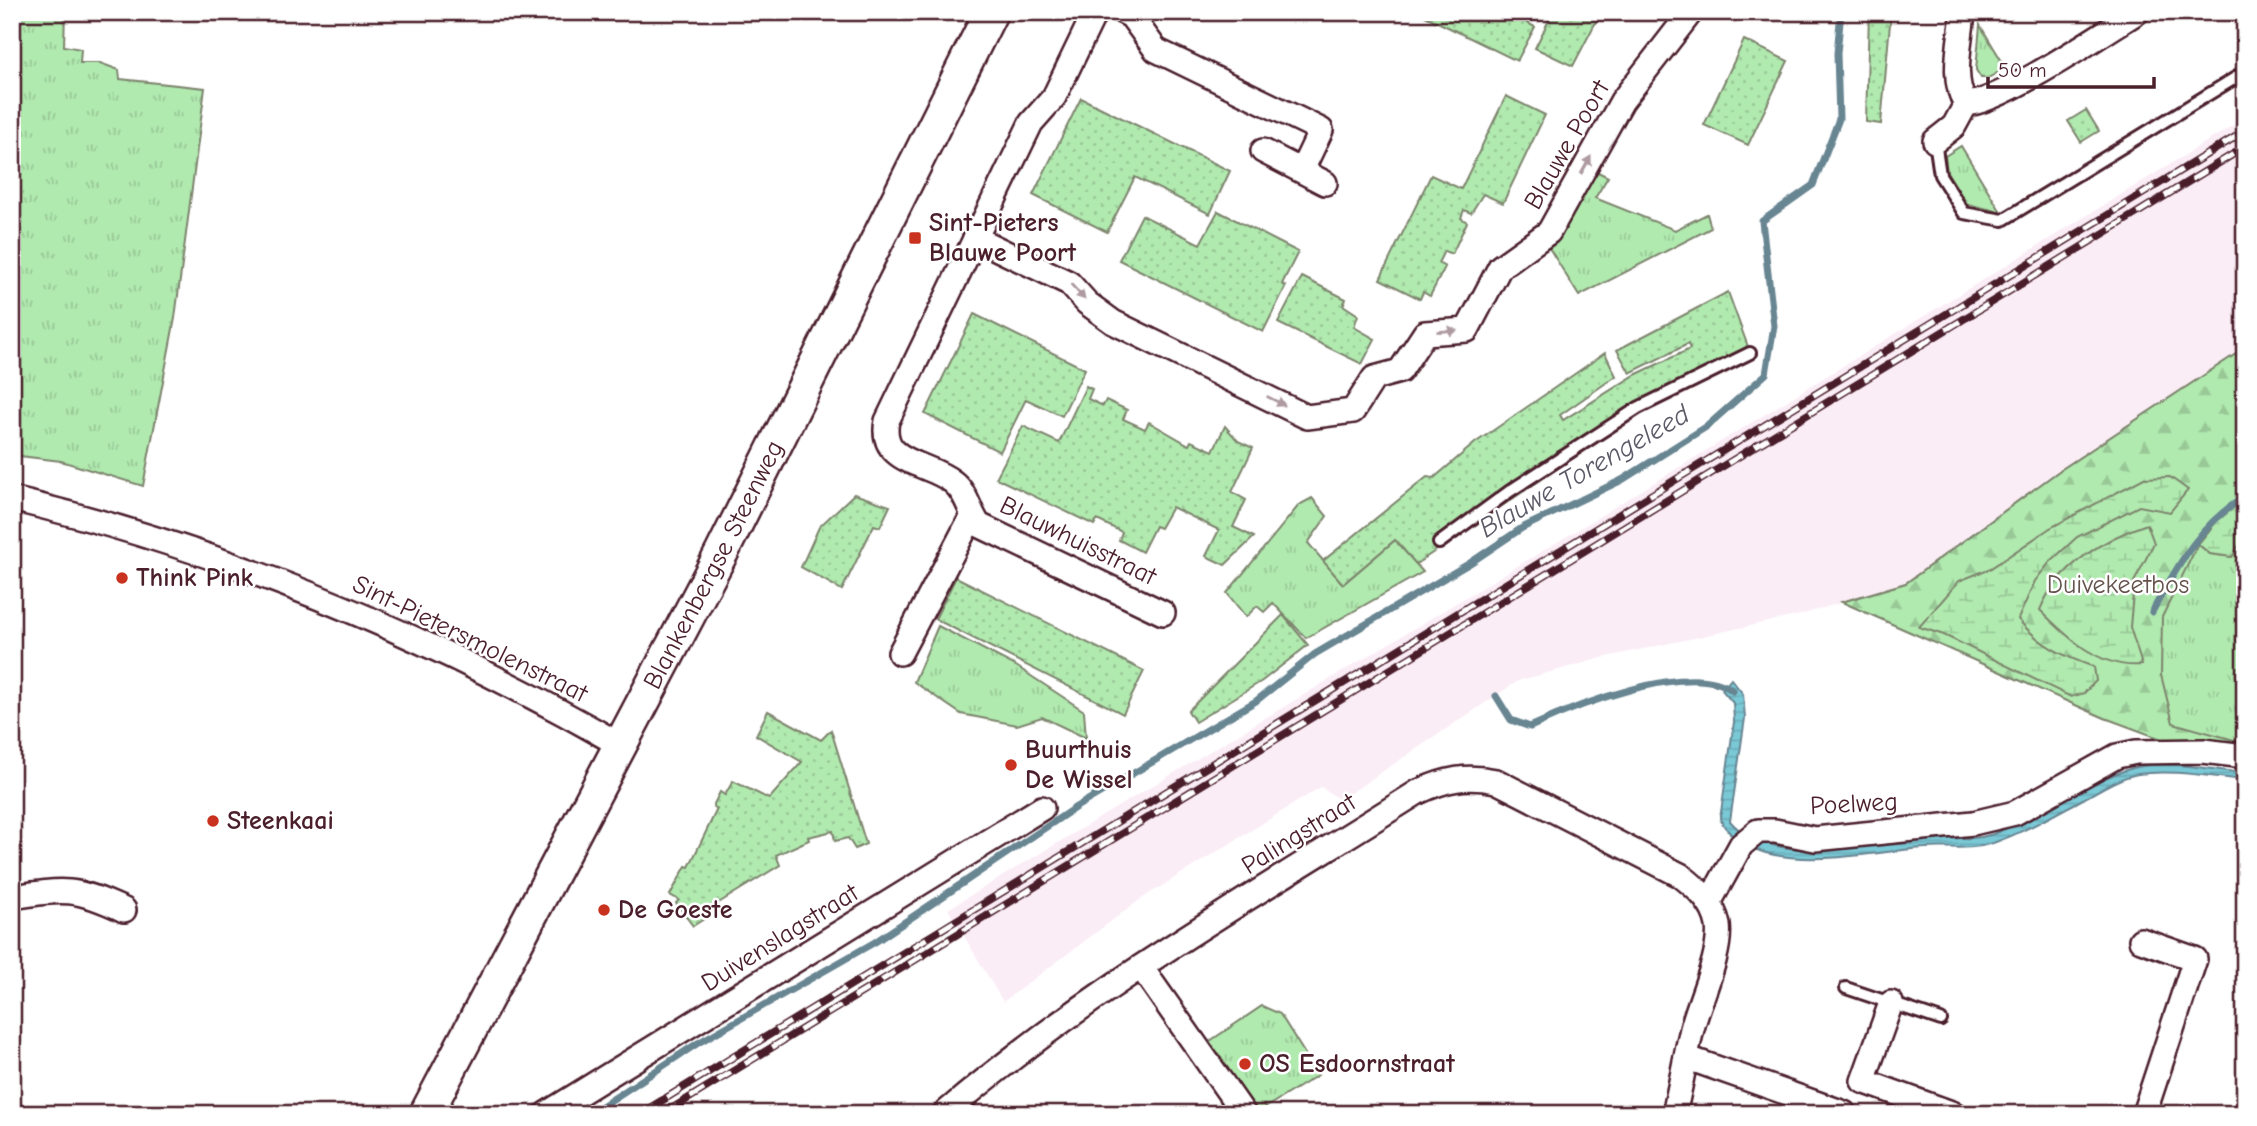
<svg xmlns="http://www.w3.org/2000/svg" width="2257" height="1126" font-family="'Comic Neue',sans-serif">
  <style>
    .built { fill: #fbedf6 }
    .grass { fill: url(#grass-tufts); stroke: #7d846d; stroke-width: 2 }
    .forest { fill: url(#forest-firs); stroke: #7d846d; stroke-width: 2 }
    .wetland { fill: url(#wetland-marsh); stroke: #7d846d; stroke-width: 2 }
    .garden { fill: url(#garden-dots); stroke: #7d846d; stroke-width: 2 }
    .water { fill: url(#water-rules); stroke: #678592; stroke-width: 2 }
    .lines { fill: none; stroke-linecap: round; stroke-linejoin: round }
    .stream { stroke: #678592; stroke-width: 7 }
    .service-casing { stroke: #4a1f2b; stroke-width: 16 }
    .minor-casing { stroke: #4a1f2b; stroke-width: 28 }
    .secondary-casing { stroke: #4a1f2b; stroke-width: 37 }
    .service { stroke: #fff; stroke-width: 10 }
    .minor { stroke: #fff; stroke-width: 23 }
    .secondary { stroke: #fff; stroke-width: 32 }
    .rail-casing { stroke: #4a1f2b; stroke-width: 8 }
    .rail { stroke: #fff; stroke-width: 5; stroke-dasharray: 16; stroke-linecap: butt }
    .oneway { fill: #ae9aa0 }
    .poi-dot { fill: #c8321e; stroke: #fff; stroke-width: 2.5 }
    .labels { text-anchor: middle; dominant-baseline: central; stroke-width: 5; stroke-linejoin: round; paint-order: stroke }
    .street-label { font-size: 26px; fill: #4a1f2b; stroke: #fff }
    .poi-label { font-size: 26px; font-weight: bold; fill: #4a1f2b; stroke: #fff; text-anchor: start }
    .park-label { font-size: 26px; fill: #64524c; stroke: #fff }
    .water-label { font-size: 28px; font-style: italic; fill: #5b5a67; stroke: #fff }
  </style>
  <defs>
    <pattern id="grass-tufts" width="24" height="20" patternUnits="userSpaceOnUse" patternTransform="scale(1.75)"><rect width="24" height="20" fill="#b0eaaf"/><path d="M3 7l-1-3M5 7V3M7 7l1-3M15 17l-1-3M17 17v-4M19 17l1-3" fill="none" stroke="#99c897"/></pattern>
    <pattern id="forest-firs" width="22" height="20" patternUnits="userSpaceOnUse" patternTransform="scale(1.75)"><rect width="22" height="20" fill="#b0eaaf"/><path d="M5 1l3.5 6h-7zM16 11l3.5 6h-7z" fill="#99c897"/></pattern>
    <pattern id="wetland-marsh" width="20" height="14" patternUnits="userSpaceOnUse" patternTransform="scale(1.75)"><rect width="20" height="14" fill="#b0eaaf"/><path d="M1 5h8M5 5V1M11 12h8M15 12V8" fill="none" stroke="#99c897"/></pattern>
    <pattern id="garden-dots" width="8" height="8" patternUnits="userSpaceOnUse" patternTransform="scale(1.75)"><rect width="8" height="8" fill="#b0eaaf"/><path d="M2 2h.1M6 6h.1" fill="none" stroke="#99c897" stroke-width="1.8" stroke-linecap="round"/></pattern>
    <pattern id="water-rules" width="6" height="5" patternUnits="userSpaceOnUse" patternTransform="scale(1.75)"><rect width="6" height="5" fill="#7ac9d6"/><path d="M0 2.5h6" fill="none" stroke="#6bacb8"/></pattern>
  </defs>
  <rect width="100%" height="100%" fill="#fff"/>
  <filter id="ink" filterUnits="userSpaceOnUse"><feTurbulence type="fractalNoise" baseFrequency=".0143" numOctaves="2"/><feDisplacementMap in="SourceGraphic" scale="14" xChannelSelector="R" yChannelSelector="G"/><feConvolveMatrix kernelMatrix="1 2 1 2 8 2 1 2 1" color-interpolation-filters="sRGB"/></filter>
  <g filter="url(#ink)">
    <!-- built -->
    <polygon class="built" points="2245,118 2245,348 2059,471 1906,583 1800,615 1602,658 1518,681 1340,800 1321,787 1141,899 1003,1002 948,909 1574,532"/>
    <!-- grass -->
    <g class="grass">
      <polygon points="12,12 65,12 64,46 81,49 80,63 100,63 119,70 120,79 205,88 175,318 143,486 61,461 12,455"/>
      <polygon points="1980,25 2006,68 1988,78 1981,78 1976,70"/>
      <polygon points="1961,146 2001,212 1967,204 1947,172 1945,156"/>
      <polygon points="1590,168 1608,177 1595,198 1675,230 1707,214 1711,228 1579,296 1546,243"/>
      <polygon points="2245,348 2245,755 2105,718 1842,602 1906,583 2059,471"/>
      <polygon points="1312,498 1327,516 1308,543 1343,584 1395,540 1423,572 1306,638 1273,603 1264,612 1257,606 1246,617 1227,593 1299,505"/>
      <polygon points="938,626 1016,666 1084,711 1086,738 1042,717 1017,725 961,714 914,682"/>
      <polygon points="1262,1006 1280,1014 1318,1075 1255,1114 1207,1043"/>
    </g>
    <!-- forest -->
    <polygon class="forest" points="2245,348 2245,535 2232,557 2210,554 2198,544 2162,617 2161,675 2173,723 2245,743 2245,755 2175,744 2105,718 1842,602 1906,583 2059,471"/>
    <!-- wetland -->
    <g class="wetland">
      <path d="M2170,477l18,13 -18,22 -31,-6 -62,31 -27,25 -15,19 -17,38c21,26 45,37 76,48l2,14 -12,12 -13,4 -127,-62 -25,-8 40,-46 32,-13 59,-40 94,-50z"/>
      <polygon points="2245,498 2245,535 2232,557 2210,554 2198,544 2216,522"/>
      <path d="M2147,524l7,19 -20,39 -4,45 12,38c-42,4 -74,-27 -102,-55 17,-43 65,-72 107,-86z"/>
    </g>
    <!-- garden -->
    <g class="garden">
      <polygon points="1417,12 1507,12 1535,27 1517,61"/>
      <polygon points="1553,12 1601,12 1573,66 1535,48"/>
      <polygon points="1869,12 1891,12 1881,124 1866,122"/>
      <polygon points="1744,40 1788,61 1748,145 1704,125"/>
      <polygon points="1506,96 1545,115 1503,203 1483,194 1471,213 1464,210 1461,218 1467,222 1452,254 1444,251 1438,263 1445,267 1430,296 1423,292 1420,299 1380,279 1431,175 1461,189"/>
      <polygon points="1081,98 1230,171 1210,214 1135,177 1107,232 1033,195"/>
      <polygon points="2086,110 2099,131 2081,142 2068,121"/>
      <polygon points="1218,211 1298,252 1282,284 1286,286 1263,332 1119,260 1142,215 1200,244"/>
      <polygon points="1302,277 1346,299 1343,305 1358,315 1354,327 1375,339 1362,364 1278,323"/>
      <polygon points="1728,292 1751,355 1641,412 1416,564 1395,540 1343,584 1323,561 1427,477 1434,478 1475,443 1605,353 1616,376 1560,415 1563,420 1635,375 1690,349 1688,344 1630,373 1617,350"/>
      <polygon points="974,314 1085,369 1062,416 1026,399 1000,452 925,414"/>
      <polygon points="1086,386 1092,389 1088,399 1103,406 1106,400 1127,410 1123,419 1145,429 1149,422 1189,445 1191,441 1213,451 1225,426 1238,441 1253,448 1232,492 1246,500 1233,527 1254,537 1225,565 1206,556 1219,530 1172,507 1160,528 1155,526 1142,552 1119,540 1122,532 1097,520 1094,525 996,478 1023,426 1059,443"/>
      <polygon points="854,494 890,506 880,527 874,525 842,590 801,567 819,527"/>
      <polygon points="956,577 1144,671 1123,714 935,619"/>
      <polygon points="1283,615 1308,645 1262,681 1195,722 1188,711"/>
      <polygon points="768,711 821,740 831,730 866,844 855,849 848,838 835,841 833,831 808,837 809,840 776,855 780,865 704,912 707,917 693,926 676,903 679,900 670,895 686,866 689,867 717,809 713,806 720,792 725,795 733,781 769,799 802,762 756,735"/>
    </g>
    <!-- water -->
    <path class="water" d="M1731,679l12,15 2,24 -15,103c39,47 142,23 195,18 23,-3 45,3 68,-5 47,-18 93,-53 140,-66 34,-9 78,2 112,5v7c-35,-3 -72,-11 -107,-6 -18,3 -37,15 -53,24 -30,16 -60,34 -92,45 -24,8 -44,3 -68,5 -55,3 -173,34 -205,-29l14,-97 -1,-19 -11,-13z"/>
    <g class="lines">
      <!-- stream -->
      <g class="stream">
        <path d="M2152,612c25,-45 48,-89 93,-115"/>
        <path d="M1496,696l15,24 19,7c43,-20 163,-69 203,-36"/>
        <polyline points="590,1114 698,1043 875,942 1076,807 1256,701 1315,654 1470,563 1522,528 1622,480 1706,427 1766,374 1774,326 1762,221 1813,185 1839,119 1837,53 1841,12"/>
      </g>
      <!-- service casing -->
      <g class="service-casing">
        <g id="service">
          <polyline points="1935,141 1940,175 1964,213 2003,220 2245,72"/>
          <polyline points="1439,543 1510,491 1638,408 1750,353"/>
          <polyline points="1846,988 1941,1020"/>
        </g>
      </g>
      <!-- minor casing -->
      <g class="minor-casing">
        <g id="minor">
          <path d="M1095,12l-41,85 -23,26 -144,298c-9,43 42,41 66,61 14,11 16,29 26,43l184,88"/>
          <polyline points="1123,12 1131,16 1156,50 1321,130 1302,170"/>
          <path d="M1963,12c-2,28 -13,68 3,92 34,-1 137,-71 171,-92"/>
          <polyline points="1935,141 1954,126 1966,104"/>
          <polyline points="1263,151 1325,183"/>
          <polyline points="975,238 1069,283 1087,303 1113,322 1307,417 1353,411 1374,378 1400,371 1425,333 1467,330 1500,267 1549,232 1622,101 1691,12"/>
          <path d="M12,499c214,51 420,138 610,247"/>
          <polyline points="900,653 972,516"/>
          <path d="M12,897c52,-8 63,-10 112,13"/>
          <polyline points="1709,903 1741,845 1758,831 1775,831 1815,839 1973,823 2015,813 2117,756 2136,752 2203,751 2245,756"/>
          <polyline points="2141,940 2195,959 2144,1114"/>
          <polyline points="1141,967 1244,1114"/>
          <polyline points="1891,1003 1863,1081 1954,1114"/>
          <polyline points="1688,1058 1844,1113"/>
          <polyline points="546,1114 1042,808"/>
          <path d="M944,1114c145,-125 313,-220 474,-322 28,-13 48,-17 78,-11l184,94c17,13 34,28 38,50 4,29 -19,75 -26,104 -7,28 -11,57 -18,85"/>
        </g>
      </g>
      <!-- secondary casing -->
      <g class="secondary-casing">
        <g id="secondary">
          <path id="s1" d="M426,1114l296,-562 269,-540"/>
        </g>
      </g>
      <!-- service -->
      <use href="#service" class="service"/>
      <!-- minor -->
      <use href="#minor" class="minor"/>
      <!-- secondary -->
      <use href="#secondary" class="secondary"/>
      <!-- rail casing -->
      <g class="rail-casing">
        <g id="rail">
          <polyline points="640,1114 2245,131"/>
          <polyline points="663,1114 2245,147"/>
        </g>
      </g>
      <!-- rail -->
      <use href="#rail" class="rail"/>
    </g>
    <!-- one-way arrows -->
    <defs><path id="oneway-solid" d="M-6-.8H1V-3.2L6.5 0L1 3.2V.8H-6Z" transform="scale(1.75)"/></defs>
    <g class="oneway">
      <use href="#oneway-solid" transform="translate(1586 165) rotate(-61)"/>
      <use href="#oneway-solid" transform="translate(1078 292) rotate(48)"/>
      <use href="#oneway-solid" transform="translate(1447 331) rotate(-3)"/>
      <use href="#oneway-solid" transform="translate(1276 401) rotate(27)"/>
    </g>
  </g>
  <!-- markers -->
  <g class="poi-dot">
    <rect x="908" y="231" width="14" height="14" rx="3.5"/>
    <circle cx="122" cy="578" r="7"/>
    <circle cx="1011" cy="765" r="7"/>
    <circle cx="213" cy="821" r="7"/>
    <circle cx="604" cy="910" r="7"/>
    <circle cx="1245" cy="1064" r="7"/>
  </g>
  <g class="labels">
    <!-- street labels -->
    <g class="street-label">
      <text transform="translate(1567 145) rotate(-60)">Blauwe Poort</text>
      <text transform="translate(1078 541) rotate(26)">Blauwhuisstraat</text>
      <text stroke="none"><textPath href="#s1" startOffset="620">Blankenbergse Steenweg</textPath></text>
      <text transform="translate(470 639) rotate(26)">Sint-Pietersmolenstraat</text>
      <text transform="translate(1854 804) rotate(-3)">Poelweg</text>
      <text transform="translate(1299 834) rotate(-32)">Palingstraat</text>
      <text transform="translate(780 938) rotate(-32)">Duivenslagstraat</text>
    </g>
    <!-- poi labels -->
    <g class="poi-label">
      <text x="929" y="223">Sint-Pieters<tspan x="929" dy="30">Blauwe Poort</tspan></text>
      <text x="136" y="578">Think Pink</text>
      <text x="1025" y="750">Buurthuis<tspan x="1025" dy="30">De Wissel</tspan></text>
      <text x="227" y="821">Steenkaai</text>
      <text x="618" y="910">De Goeste</text>
      <text x="1259" y="1064">OS Esdoornstraat</text>
    </g>
    <!-- park labels -->
    <g class="park-label">
      <text x="2118" y="585">Duivekeetbos</text>
    </g>
    <!-- water labels -->
    <g class="water-label">
      <text transform="translate(1584 471) rotate(-30)">Blauwe Torengeleed</text>
    </g>
  </g>
  <!-- margin -->
  <rect width="2257" height="1126" fill="none" stroke="#fff" stroke-width="42"/>
  <rect x="21" y="21" width="2215" height="1084" fill="none" stroke="#4a1f2b" stroke-width="2.5" filter="url(#ink)"/>
  <!-- scale -->
  <path d="M1988 77v10h166v-10" fill="none" stroke="#4a1f2b" stroke-width="3.5"/>
  <text x="1998" y="77" font-size="21" fill="#4a1f2b" stroke="#ffffff" stroke-width="5" paint-order="stroke">50 m</text>
</svg>
